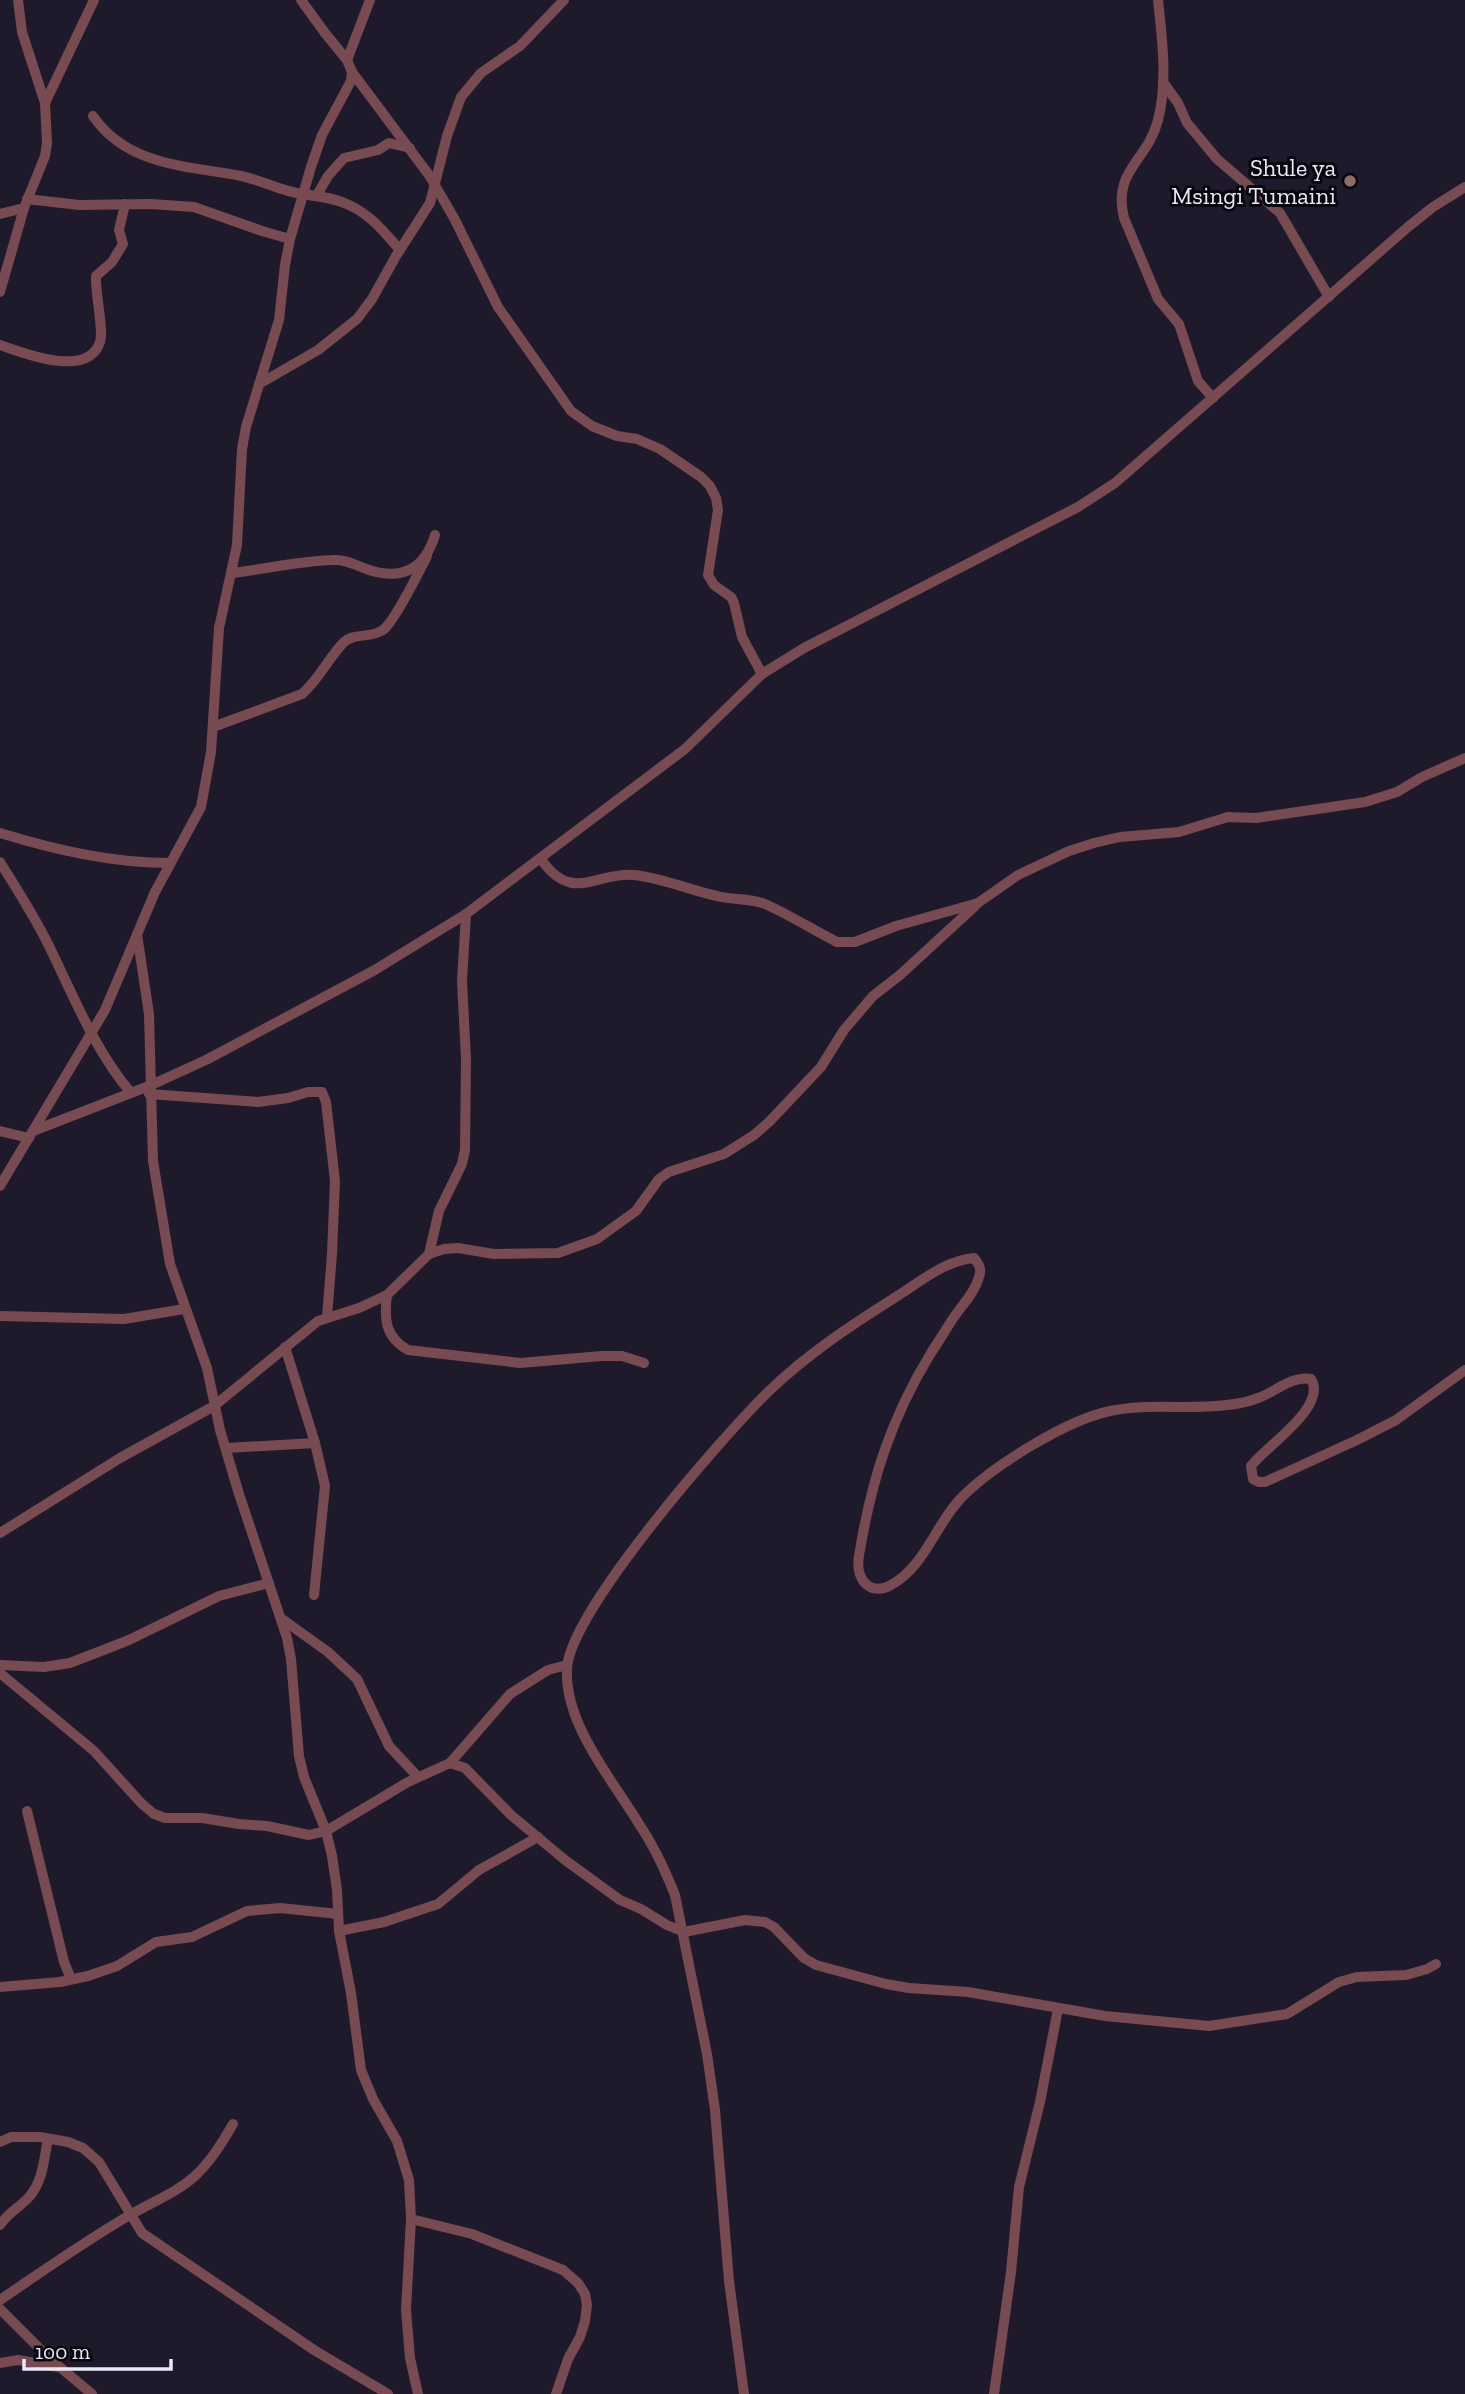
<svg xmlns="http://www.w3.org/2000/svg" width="1465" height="2394" font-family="'Zilla Slab',serif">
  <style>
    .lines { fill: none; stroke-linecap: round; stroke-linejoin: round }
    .minor { stroke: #774b51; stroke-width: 10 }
    .education-dot { fill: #8d6e63; stroke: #08060e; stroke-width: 2.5 }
    .labels { text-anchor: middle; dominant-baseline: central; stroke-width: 6; stroke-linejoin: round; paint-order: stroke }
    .poi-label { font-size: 24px; fill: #eae8f5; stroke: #08060e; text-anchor: end }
  </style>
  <rect width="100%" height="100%" fill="#1e1a2c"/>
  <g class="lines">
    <!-- minor -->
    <g class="minor">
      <path d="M1158,0c4,38 10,82 0,120 -10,41 -46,50 -34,98l34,81 21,25 19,57 15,17"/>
      <polyline points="347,60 370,0"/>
      <polyline points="352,72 429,175 454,218 498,307 571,411 592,426 617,436 637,439 660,449 701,477 710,486 716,498 718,510 708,575 714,585 731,597 734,603 742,637 762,674"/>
      <polyline points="1163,82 1178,103 1187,123 1217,159 1280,213 1329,297"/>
      <polyline points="45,103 94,0"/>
      <path d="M93,116c34,50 95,50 148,60 21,4 41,16 62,18 16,3 30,3 46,11 22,10 35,27 51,45"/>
      <polyline points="317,195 328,176 344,158 378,150 389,143 410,148"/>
      <polyline points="27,199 79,205 151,204 194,207 262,231 290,239"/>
      <polyline points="0,214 24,208"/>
      <polyline points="0,292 24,208 45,156 47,143 45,103 22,32 18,0"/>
      <path d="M0,345c23,8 88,34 100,-3 4,-13 -5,-48 -4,-66l16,-14 11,-18 -4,-14 6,-26"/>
      <polyline points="259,384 318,350 357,319 372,299 396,256 430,203 447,136 461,97 481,73 520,46 564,0"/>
      <path d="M232,573c33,-4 68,-12 101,-13 13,-1 24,6 36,10 34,11 56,-2 66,-35"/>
      <path d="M213,727l89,-33c17,-15 26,-35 41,-51 11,-11 27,-4 40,-13 11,-8 36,-58 44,-74"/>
      <path d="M0,833c56,17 112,30 170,30"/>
      <path d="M541,859c31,45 54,13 93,16 29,3 55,15 83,21 15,4 34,2 48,8 25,11 48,26 72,38h18l41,-16 82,-23 40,-28 51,-24 25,-8 26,-6 59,-5 49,-15 28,1 109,-16 32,-10 25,-15 43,-19"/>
      <path d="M0,862c16,26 33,52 47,80 26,52 46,106 84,151"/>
      <polyline points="137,934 149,1014 153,1161 170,1264 207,1368 220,1430 239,1494 287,1638 291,1659 299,1756 304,1777 326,1831 332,1856 337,1890 339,1931 351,1993 361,2070 373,2099 397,2141 409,2180 411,2219 406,2310 410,2358 418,2394"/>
      <polyline points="149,1094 258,1102 288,1098 308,1092 322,1092 326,1102 335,1181 332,1254 327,1317"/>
      <polyline points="0,1131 29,1138"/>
      <polyline points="33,1131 149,1086 206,1060 373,971 466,914 685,749 762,674 804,648 1078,507 1115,483 1408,227 1433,207 1465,187"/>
      <polyline points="0,1186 105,1010 155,892 201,807 211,752 219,628 237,545 242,449 246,427 279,320 285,265 290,239 311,167 322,135 351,81 352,72 347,60 325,33 301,0"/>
      <polyline points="429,1254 444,1249 458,1248 494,1254 558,1253 597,1239 636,1211 659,1179 669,1172 724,1154 754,1135 769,1122 821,1067 844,1030 873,996 900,975 975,906"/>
      <path d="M387,1295c-3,24 -2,42 21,55l112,13 82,-7h20l22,7"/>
      <polyline points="0,1316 124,1319 184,1309"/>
      <polyline points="285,1347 315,1443 325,1486 314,1595"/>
      <polyline points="226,1448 315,1443"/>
      <polyline points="0,1533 120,1458 214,1406 318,1321 359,1308 387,1295 429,1254 439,1211 462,1164 465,1150 466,1059 462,981 466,914"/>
      <polyline points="282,1619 328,1652 357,1679 389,1746 418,1777"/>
      <polyline points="0,1665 44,1667 70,1663 129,1640 219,1596 269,1583"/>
      <polyline points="0,1673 94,1751 142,1804 154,1814 165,1818 202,1818 239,1824 267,1826 309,1835 326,1831 408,1782 450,1763 510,1694 548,1670 567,1665"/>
      <polyline points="450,1763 465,1768 511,1815 565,1860 620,1900 641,1909 667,1925 684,1932 745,1920 765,1922 774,1927 804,1958 816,1965 886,1984 909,1988 968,1992 1105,2016 1209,2026 1287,2014 1339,1982 1357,1977 1406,1975 1427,1969 1436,1964"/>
      <polyline points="27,1811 64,1962 71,1979"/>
      <polyline points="339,1931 384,1922 438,1904 479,1870 538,1837"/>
      <polyline points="0,1987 60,1982 88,1976 117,1966 156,1942 192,1937 247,1911 280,1908 338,1914"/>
      <polyline points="0,2142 11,2137 40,2137 68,2142 83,2148 99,2162 142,2233 314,2350 388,2394"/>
      <polyline points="411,2219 472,2234 563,2270 578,2283 585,2294 587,2305 585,2321 580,2337 568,2359 556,2394"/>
      <path d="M0,2225c8,-12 20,-18 29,-28 14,-15 15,-39 19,-58"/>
      <path d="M0,2300c43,-29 85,-59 130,-85 22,-13 46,-22 65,-39 16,-15 27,-33 38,-52"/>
      <polyline points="0,2309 48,2357 92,2394"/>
      <polyline points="0,2363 18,2360 58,2367"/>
      <path d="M744,2394l-15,-113 -14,-171 -8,-56 -32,-159c-10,-25 -21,-49 -36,-71 -27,-45 -75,-100 -72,-156 3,-57 156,-232 201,-276 39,-38 85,-68 131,-97 23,-15 48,-35 75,-37 5,6 8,11 5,19 -4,15 -16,27 -25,40 -8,12 -15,24 -23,36 -40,65 -60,128 -72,203 -4,22 10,41 32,29 35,-19 45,-63 73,-90 32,-31 103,-75 146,-84 38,-8 78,-1 117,-6 10,-1 21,-3 31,-7 17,-6 35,-23 53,-19 17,28 -45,67 -60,87l2,13 6,3h6l92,-42 39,-20 69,-50"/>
      <polyline points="994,2394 1011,2272 1019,2187 1040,2102 1058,2009"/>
    </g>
  </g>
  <!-- markers -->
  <circle class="education-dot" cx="1350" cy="181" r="7"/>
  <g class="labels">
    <!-- poi labels -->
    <g class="poi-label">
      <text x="1336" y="167">Shule ya<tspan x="1336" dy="28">Msingi Tumaini</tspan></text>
    </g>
  </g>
  <!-- scale -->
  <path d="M24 2359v10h147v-10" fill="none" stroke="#eae8f5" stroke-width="3.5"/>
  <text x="35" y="2359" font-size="21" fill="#eae8f5" stroke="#08060e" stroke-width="5" paint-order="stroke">100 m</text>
</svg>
